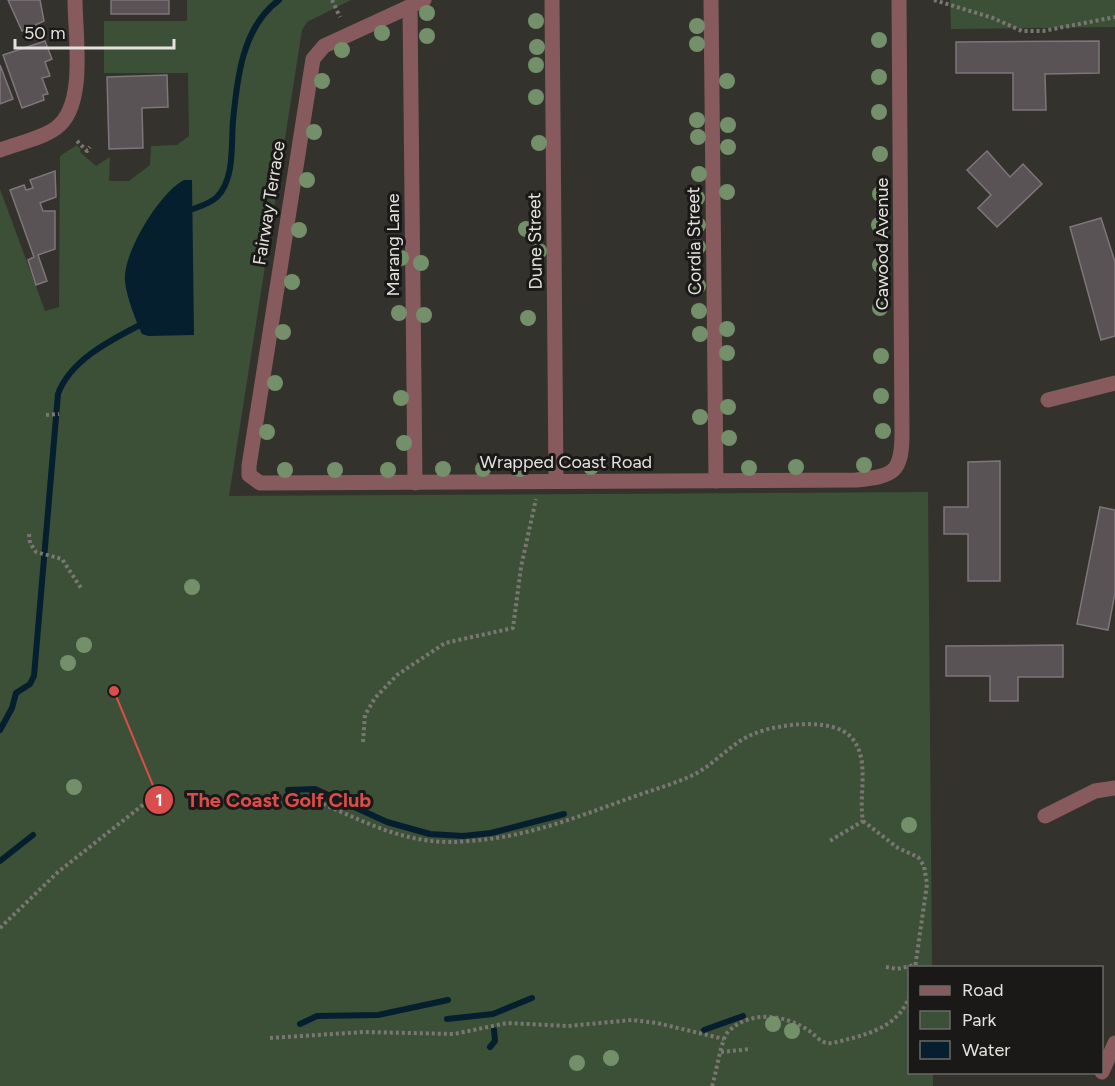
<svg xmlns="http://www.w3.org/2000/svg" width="1115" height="1086" font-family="Figtree,sans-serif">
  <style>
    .green { fill: #3c5037 }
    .water { fill: #051f2e }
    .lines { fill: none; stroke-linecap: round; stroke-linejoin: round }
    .stream { stroke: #051f2e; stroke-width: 6 }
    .building { fill: #595356; stroke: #7d767a; stroke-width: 1.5 }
    .path { stroke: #797772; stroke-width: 4; stroke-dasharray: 3 3; stroke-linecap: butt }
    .minor { stroke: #875b5e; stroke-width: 15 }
    .tree { fill: #74906a }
    .labels { text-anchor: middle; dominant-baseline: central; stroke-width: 6; stroke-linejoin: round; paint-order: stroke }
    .street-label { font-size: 18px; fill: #e3e2de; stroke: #1a1917 }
    .leader { fill: none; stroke: #d94d4c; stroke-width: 2 }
    .callout-dot { fill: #d94d4c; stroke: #1a1917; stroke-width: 2 }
    .mark-label { font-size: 18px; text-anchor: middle; font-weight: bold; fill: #fff }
    .callout-label { font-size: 20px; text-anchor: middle; font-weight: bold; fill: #d94d4c; stroke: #1a1917; stroke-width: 6; stroke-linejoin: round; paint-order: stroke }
  </style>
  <rect width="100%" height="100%" fill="#34322c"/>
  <!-- green -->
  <g class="green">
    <polygon points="187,0 351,0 307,22 302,30 229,496 928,492 932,967 910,968 910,1072 933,1073 933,1086 0,1086 0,189 45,311 59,307 60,156 77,145 81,150 80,152 96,166 110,157 109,181 129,181 150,165 151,146 177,145 189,136 188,73 104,73 104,21 187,21"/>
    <polygon points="950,0 1115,0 1115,27 951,29"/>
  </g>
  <!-- water -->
  <path class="water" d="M184,180h8l2,155 -46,1 -6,-2c-6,-13 -16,-39 -17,-53 -3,-27 35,-89 59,-101z"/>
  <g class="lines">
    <!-- stream -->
    <g class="stream">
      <path d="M193,209c8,-3 18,-6 24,-12 18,-18 14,-53 16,-76 4,-42 9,-94 46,-121"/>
      <path d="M0,730l12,-22 4,-15 14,-9 4,-8 24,-282c12,-33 51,-53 80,-68"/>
      <polyline points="288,790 315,789 387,822 430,834 463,836 491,833 564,814"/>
      <polyline points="0,861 33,835"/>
      <polyline points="447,1019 493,1014 532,998"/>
      <polyline points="300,1024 317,1016 378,1015 448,1000"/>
      <polyline points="704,1030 743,1016"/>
      <polyline points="490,1047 495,1041 494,1030"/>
    </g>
  </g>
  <!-- building -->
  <g class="building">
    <polygon points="8,0 40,0 44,21 22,31"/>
    <rect x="111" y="0" width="58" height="14"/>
    <polygon points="45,41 52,59 45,62 50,76 42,78 48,94 43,95 44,100 22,108 3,55"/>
    <polygon points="1099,41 1099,73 1045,74 1046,110 1013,110 1013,73 956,73 956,42"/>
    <polygon points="0,65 13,99 0,104"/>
    <polygon points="167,75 168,107 142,108 143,148 109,149 107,77"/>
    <polygon points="987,151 1010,177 1023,164 1042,184 997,227 978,208 991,195 967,170"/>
    <polygon points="55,171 56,197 40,203 43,211 55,211 55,249 38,255 47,281 36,285 28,260 34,257 10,190 24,185 26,190 33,188 30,180"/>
    <polygon points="1101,218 1115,262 1115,336 1101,340 1070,227"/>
    <polygon points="1000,461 1000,581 968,581 968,534 944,534 944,507 968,507 968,462"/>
    <polygon points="1100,507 1115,510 1115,593 1108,630 1077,624"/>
    <polygon points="1063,645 1063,677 1018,677 1018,701 990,701 990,676 946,676 946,646"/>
  </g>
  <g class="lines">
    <!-- path -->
    <g class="path">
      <polyline points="332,0 340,17"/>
      <polyline points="934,0 993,18 1022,31 1043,31 1115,17"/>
      <polyline points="77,141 87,151 90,147"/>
      <polyline points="46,415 59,414"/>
      <polyline points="29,534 30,543 36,552 62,559 81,588"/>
      <polyline points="363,742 365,715 375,698 397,675 445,643 513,628 521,567 536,499"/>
      <path d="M323,804c51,22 90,43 147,37 55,-4 106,-23 157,-42 22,-8 44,-14 64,-23 24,-11 40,-34 65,-43 23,-9 76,-16 95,4 20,22 7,58 12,84l-35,21"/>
      <polyline points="863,821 898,848 918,857 924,866 927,884 915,968"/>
      <polyline points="0,928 58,872 158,793"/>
      <polyline points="886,967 897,969 915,965"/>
      <polyline points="270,1038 364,1032 454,1034 507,1023 568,1026 632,1020 657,1023 724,1039"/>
      <polyline points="721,1052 751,1049"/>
      <path d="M712,1086c4,-12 9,-45 15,-53 21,-23 57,-19 81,-3 6,4 12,12 19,13 7,1 16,-3 22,-4 27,-7 51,-16 61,-44"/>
    </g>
    <!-- minor -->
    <g class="minor">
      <path d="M424,0l-100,46 -11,13 -64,407v9l11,8 596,-3c38,-4 46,-7 46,-47l-3,-433"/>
      <polyline points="552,0 556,481"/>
      <polyline points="711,0 716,481"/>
      <polyline points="410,7 415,483"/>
      <path d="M0,150c18,-7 41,-11 56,-22 31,-22 19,-93 19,-128"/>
      <polyline points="1048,400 1115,383"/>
      <polyline points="1045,816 1095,791 1115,788"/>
      <polyline points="1102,1072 1115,1043"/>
    </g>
  </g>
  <!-- trees -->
  <g class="tree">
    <circle cx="427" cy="13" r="8"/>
    <circle cx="536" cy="21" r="8"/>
    <circle cx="697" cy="26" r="8"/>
    <circle cx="382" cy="33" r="8"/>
    <circle cx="427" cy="36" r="8"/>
    <circle cx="879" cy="40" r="8"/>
    <circle cx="697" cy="44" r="8"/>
    <circle cx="537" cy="47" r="8"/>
    <circle cx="342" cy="50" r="8"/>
    <circle cx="536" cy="65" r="8"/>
    <circle cx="879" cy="77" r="8"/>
    <circle cx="322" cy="81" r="8"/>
    <circle cx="727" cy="81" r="8"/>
    <circle cx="536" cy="97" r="8"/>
    <circle cx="879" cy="112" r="8"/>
    <circle cx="697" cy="120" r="8"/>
    <circle cx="728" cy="125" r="8"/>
    <circle cx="314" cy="132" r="8"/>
    <circle cx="698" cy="137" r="8"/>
    <circle cx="539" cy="143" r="8"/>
    <circle cx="728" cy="147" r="8"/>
    <circle cx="880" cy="154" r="8"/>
    <circle cx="699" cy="174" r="8"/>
    <circle cx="307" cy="180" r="8"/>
    <circle cx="727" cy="192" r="8"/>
    <circle cx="880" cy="194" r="8"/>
    <circle cx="697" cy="198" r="8"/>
    <circle cx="698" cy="225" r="8"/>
    <circle cx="879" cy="225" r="8"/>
    <circle cx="526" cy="229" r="8"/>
    <circle cx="299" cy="230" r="8"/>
    <circle cx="698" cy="247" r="8"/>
    <circle cx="539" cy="251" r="8"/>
    <circle cx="401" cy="258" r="8"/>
    <circle cx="421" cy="263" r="8"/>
    <circle cx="880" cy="265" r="8"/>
    <circle cx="292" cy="282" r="8"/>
    <circle cx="698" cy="286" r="8"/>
    <circle cx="880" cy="308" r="8"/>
    <circle cx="699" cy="311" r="8"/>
    <circle cx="399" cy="313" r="8"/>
    <circle cx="424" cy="315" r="8"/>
    <circle cx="528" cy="318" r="8"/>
    <circle cx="727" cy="329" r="8"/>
    <circle cx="283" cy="332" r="8"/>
    <circle cx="700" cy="334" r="8"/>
    <circle cx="727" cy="353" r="8"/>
    <circle cx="881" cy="356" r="8"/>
    <circle cx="275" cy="383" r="8"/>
    <circle cx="881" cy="396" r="8"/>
    <circle cx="401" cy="398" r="8"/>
    <circle cx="728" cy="407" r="8"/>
    <circle cx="700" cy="417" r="8"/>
    <circle cx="883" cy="431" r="8"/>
    <circle cx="267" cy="432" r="8"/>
    <circle cx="729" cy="438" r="8"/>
    <circle cx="404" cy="443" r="8"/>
    <circle cx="864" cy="465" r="8"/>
    <circle cx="591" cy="467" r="8"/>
    <circle cx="796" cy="467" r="8"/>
    <circle cx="749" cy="468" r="8"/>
    <circle cx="443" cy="469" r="8"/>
    <circle cx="483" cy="469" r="8"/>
    <circle cx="520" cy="469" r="8"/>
    <circle cx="285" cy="470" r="8"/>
    <circle cx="335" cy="470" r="8"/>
    <circle cx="388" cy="470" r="8"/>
    <circle cx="192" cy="587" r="8"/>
    <circle cx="84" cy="645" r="8"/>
    <circle cx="68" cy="663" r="8"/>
    <circle cx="74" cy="787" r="8"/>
    <circle cx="909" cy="825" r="8"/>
    <circle cx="773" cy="1024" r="8"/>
    <circle cx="792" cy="1031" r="8"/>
    <circle cx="611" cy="1058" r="8"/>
    <circle cx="577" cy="1063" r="8"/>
  </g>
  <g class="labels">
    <!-- street labels -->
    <g class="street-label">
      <text transform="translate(269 203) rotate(-81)">Fairway Terrace</text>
      <text transform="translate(535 241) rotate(-91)">Dune Street</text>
      <text transform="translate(694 241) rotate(-91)">Cordia Street</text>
      <text transform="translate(882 244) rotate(-90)">Cawood Avenue</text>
      <text transform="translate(393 245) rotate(-90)">Marang Lane</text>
      <text x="566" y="462">Wrapped Coast Road</text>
    </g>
  </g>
  <!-- callouts -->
  <path class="leader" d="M114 691L159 800"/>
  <g class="callout-dot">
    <circle cx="114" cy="691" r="6"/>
    <circle cx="159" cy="800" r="15"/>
  </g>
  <g class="mark-label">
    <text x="159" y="806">1</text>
  </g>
  <g class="callout-label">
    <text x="279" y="807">The Coast Golf Club</text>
  </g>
  <!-- legend -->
  <rect x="908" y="966" width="195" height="108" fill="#1a1917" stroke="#6a6967" stroke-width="1.5"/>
  <rect x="920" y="986" width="30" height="9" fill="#875b5e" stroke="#6a6967" stroke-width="1.5"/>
  <text x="962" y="996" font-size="18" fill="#e3e2de">Road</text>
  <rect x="920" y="1011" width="30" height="18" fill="#3c5037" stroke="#6a6967" stroke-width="1.5"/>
  <text x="962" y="1026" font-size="18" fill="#e3e2de">Park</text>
  <rect x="920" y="1041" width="30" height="18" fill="#051f2e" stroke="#6a6967" stroke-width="1.5"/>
  <text x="962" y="1056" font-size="18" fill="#e3e2de">Water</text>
  <!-- scale -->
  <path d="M15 39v9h159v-9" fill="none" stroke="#e3e2de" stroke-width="3"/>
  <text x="24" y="39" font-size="18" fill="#e3e2de" stroke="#1a1917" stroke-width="4.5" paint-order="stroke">50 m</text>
</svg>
